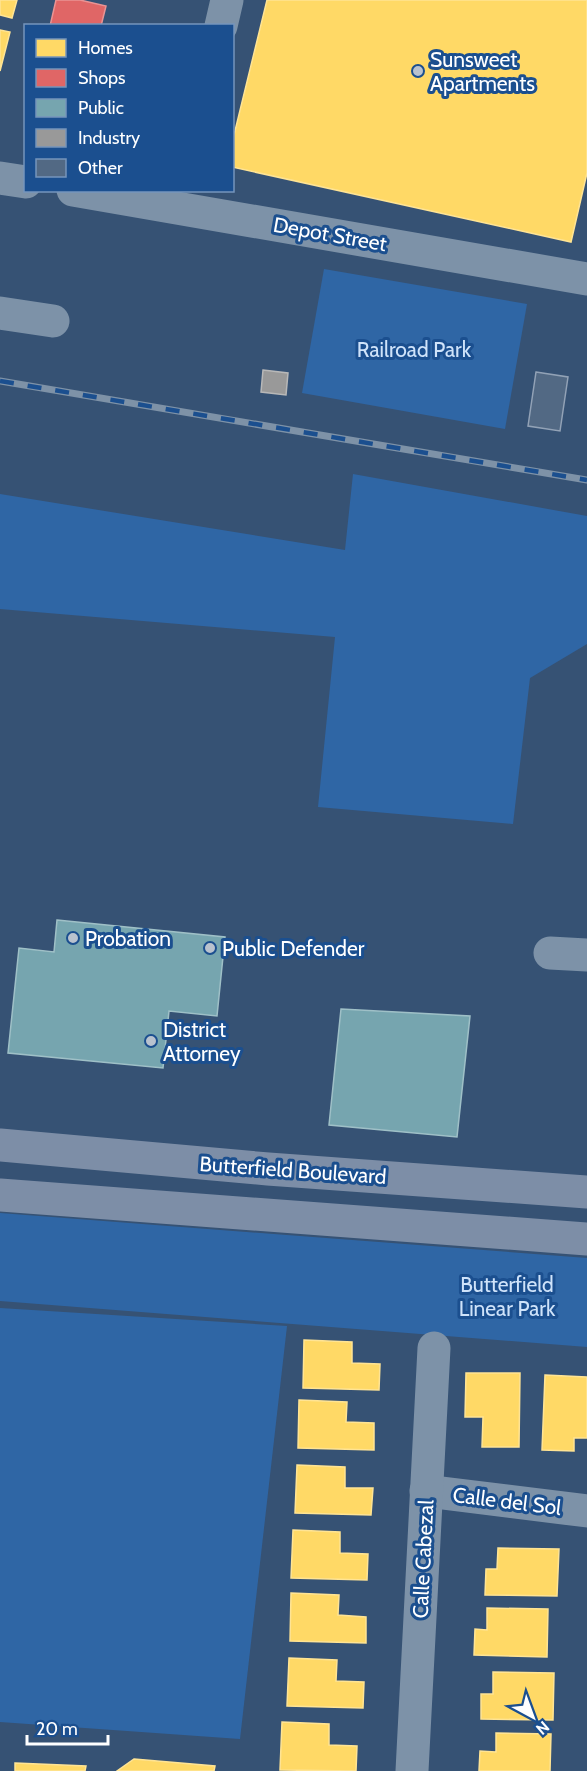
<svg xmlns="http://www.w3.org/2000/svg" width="587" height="1771" font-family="Cabin,sans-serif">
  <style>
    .green { fill: #2f66a5 }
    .homes { fill: #ffd966; stroke: #ffe494; stroke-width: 1.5 }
    .shops { fill: #e06666; stroke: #e99494; stroke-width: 1.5 }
    .public { fill: #76a5af; stroke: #9fc0c7; stroke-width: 1.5 }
    .industry { fill: #999; stroke: #b8b8b8; stroke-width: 1.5 }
    .building { fill: #526984; stroke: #92a2b6; stroke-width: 1.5 }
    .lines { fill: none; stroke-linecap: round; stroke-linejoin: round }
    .minor { stroke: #7d92a8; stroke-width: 33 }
    .major { stroke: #7d8ea7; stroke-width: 33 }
    .rail-casing { stroke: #7e92a7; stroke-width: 7 }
    .rail { stroke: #1b4f8f; stroke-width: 4.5; stroke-dasharray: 14; stroke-linecap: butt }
    .poi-dot { fill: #b9c2ce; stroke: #1b4f8f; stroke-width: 2 }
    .labels { text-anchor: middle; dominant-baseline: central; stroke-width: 6; stroke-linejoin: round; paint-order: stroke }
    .poi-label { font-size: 21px; fill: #fff; stroke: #1b4f8f; text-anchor: start }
    .street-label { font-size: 21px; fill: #fff; stroke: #1b4f8f }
    .park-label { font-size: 21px; fill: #cfe3fa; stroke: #1b4f8f }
  </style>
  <rect width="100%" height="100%" fill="#365274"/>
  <!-- green -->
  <g class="green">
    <polygon points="324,269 527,304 505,429 302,393"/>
    <polygon points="353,474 587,516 587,644 530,678 513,824 318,807 335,637 0,609 0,494 345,550"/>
    <polygon points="0,1213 587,1258 587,1347 0,1301"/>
    <polygon points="0,1308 287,1326 240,1739 0,1722"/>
  </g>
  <!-- homes -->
  <g class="homes">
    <polygon points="0,0 17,0 12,18 0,15"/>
    <polygon points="267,0 587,0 587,173 571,242 232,167 232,143"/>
    <polygon points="0,30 10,32 0,71"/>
    <polygon points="304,1340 352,1342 352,1363 380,1364 379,1390 303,1388"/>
    <polygon points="466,1373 520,1373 519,1447 482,1447 483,1417 465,1417"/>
    <polygon points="545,1375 587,1377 587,1438 574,1438 574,1451 542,1450"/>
    <polygon points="299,1400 347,1402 346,1422 374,1423 374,1450 298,1448"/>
    <polygon points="297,1465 345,1467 345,1488 373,1488 371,1515 295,1513"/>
    <polygon points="293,1530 340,1532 340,1553 368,1554 367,1580 291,1578"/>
    <polygon points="498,1548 559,1549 557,1596 485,1595 486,1569 497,1569"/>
    <polygon points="291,1593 339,1595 338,1615 366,1617 366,1643 290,1641"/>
    <polygon points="487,1608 548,1609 547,1657 474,1655 475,1629 487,1630"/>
    <polygon points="289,1658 337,1660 336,1681 364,1682 363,1708 287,1706"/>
    <polygon points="493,1672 554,1673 553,1720 481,1719 481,1694 493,1694"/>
    <polygon points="282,1722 329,1724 329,1745 357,1746 356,1771 280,1770"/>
    <polygon points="496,1733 551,1734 550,1771 479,1771 480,1751 496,1752"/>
    <polygon points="134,1759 215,1766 214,1771 117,1771"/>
    <polygon points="15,1763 86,1766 85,1771 15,1771"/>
  </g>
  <!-- shops -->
  <polygon class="shops" points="56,0 80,0 106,6 101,26 50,26"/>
  <!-- public -->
  <g class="public">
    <polygon points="57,920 225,937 217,1016 169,1011 163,1068 8,1053 19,948 54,952"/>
    <polygon points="341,1009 470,1016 457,1137 329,1125"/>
  </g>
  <!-- industry -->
  <polygon class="industry" points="263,370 288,373 286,395 261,392"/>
  <!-- building -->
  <polygon class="building" points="536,372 568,377 560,431 528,426"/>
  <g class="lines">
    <!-- minor -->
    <g class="minor">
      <polyline points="221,26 227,0"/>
      <polyline points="0,178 26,182"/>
      <polyline points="73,190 587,279"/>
      <polyline points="0,313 53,321"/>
      <polyline points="550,953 587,955"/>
      <polyline points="426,1491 587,1511"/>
      <polyline points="412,1771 434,1348"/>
    </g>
    <!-- major -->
    <g class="major">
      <polyline points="0,1145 268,1169 587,1192"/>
      <polyline points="0,1195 587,1239"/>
    </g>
    <!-- rail casing -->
    <g class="rail-casing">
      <polyline id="rail" points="0,381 587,480"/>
    </g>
    <!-- rail -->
    <use href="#rail" class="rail"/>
  </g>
  <!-- markers -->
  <g class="poi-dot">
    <circle cx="418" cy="71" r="6"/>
    <circle cx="73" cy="938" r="6"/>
    <circle cx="210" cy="948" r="6"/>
    <circle cx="151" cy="1041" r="6"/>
  </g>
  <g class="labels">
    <!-- poi labels -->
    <g class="poi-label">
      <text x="430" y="59">Sunsweet<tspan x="430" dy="24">Apartments</tspan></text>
      <text x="85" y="938">Probation</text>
      <text x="222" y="948">Public Defender</text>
      <text x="163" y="1029">District<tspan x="163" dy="24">Attorney</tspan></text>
    </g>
    <!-- street labels -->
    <g class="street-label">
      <text transform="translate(330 234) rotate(10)">Depot Street</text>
      <text transform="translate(293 1170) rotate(4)">Butterfield Boulevard</text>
      <text transform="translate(507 1501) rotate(7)">Calle del Sol</text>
      <text transform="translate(423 1559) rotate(-87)">Calle Cabezal</text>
    </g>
    <!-- park labels -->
    <g class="park-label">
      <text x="414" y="349">Railroad Park</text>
      <text x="507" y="1284">Butterfield<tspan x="507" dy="24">Linear Park</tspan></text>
    </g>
  </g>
  <!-- legend -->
  <rect x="24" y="24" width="210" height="168" fill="#1b4f8f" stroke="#7695bc" stroke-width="1.5"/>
  <rect x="36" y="39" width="30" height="18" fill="#ffd966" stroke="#7695bc" stroke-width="1.5"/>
  <text x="78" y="54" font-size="18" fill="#ffffff">Homes</text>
  <rect x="36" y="69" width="30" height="18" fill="#e06666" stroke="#7695bc" stroke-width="1.5"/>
  <text x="78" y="84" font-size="18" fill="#ffffff">Shops</text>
  <rect x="36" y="99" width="30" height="18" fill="#76a5af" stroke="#7695bc" stroke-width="1.5"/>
  <text x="78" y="114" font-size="18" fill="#ffffff">Public</text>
  <rect x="36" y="129" width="30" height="18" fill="#999999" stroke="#7695bc" stroke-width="1.5"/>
  <text x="78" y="144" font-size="18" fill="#ffffff">Industry</text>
  <rect x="36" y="159" width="30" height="18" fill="#526984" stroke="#7695bc" stroke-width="1.5"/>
  <text x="78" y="174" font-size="18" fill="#ffffff">Other</text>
  <!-- north arrow -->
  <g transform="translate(533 1717) rotate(139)" stroke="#1b4f8f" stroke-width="4.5" paint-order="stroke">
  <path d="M0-4.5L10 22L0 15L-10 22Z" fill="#ffffff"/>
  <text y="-9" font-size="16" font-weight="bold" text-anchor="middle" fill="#ffffff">N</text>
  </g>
  <!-- scale -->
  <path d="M27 1735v9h81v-9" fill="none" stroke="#ffffff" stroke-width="3"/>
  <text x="36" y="1735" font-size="18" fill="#ffffff" stroke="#1b4f8f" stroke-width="4.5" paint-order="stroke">20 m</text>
</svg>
